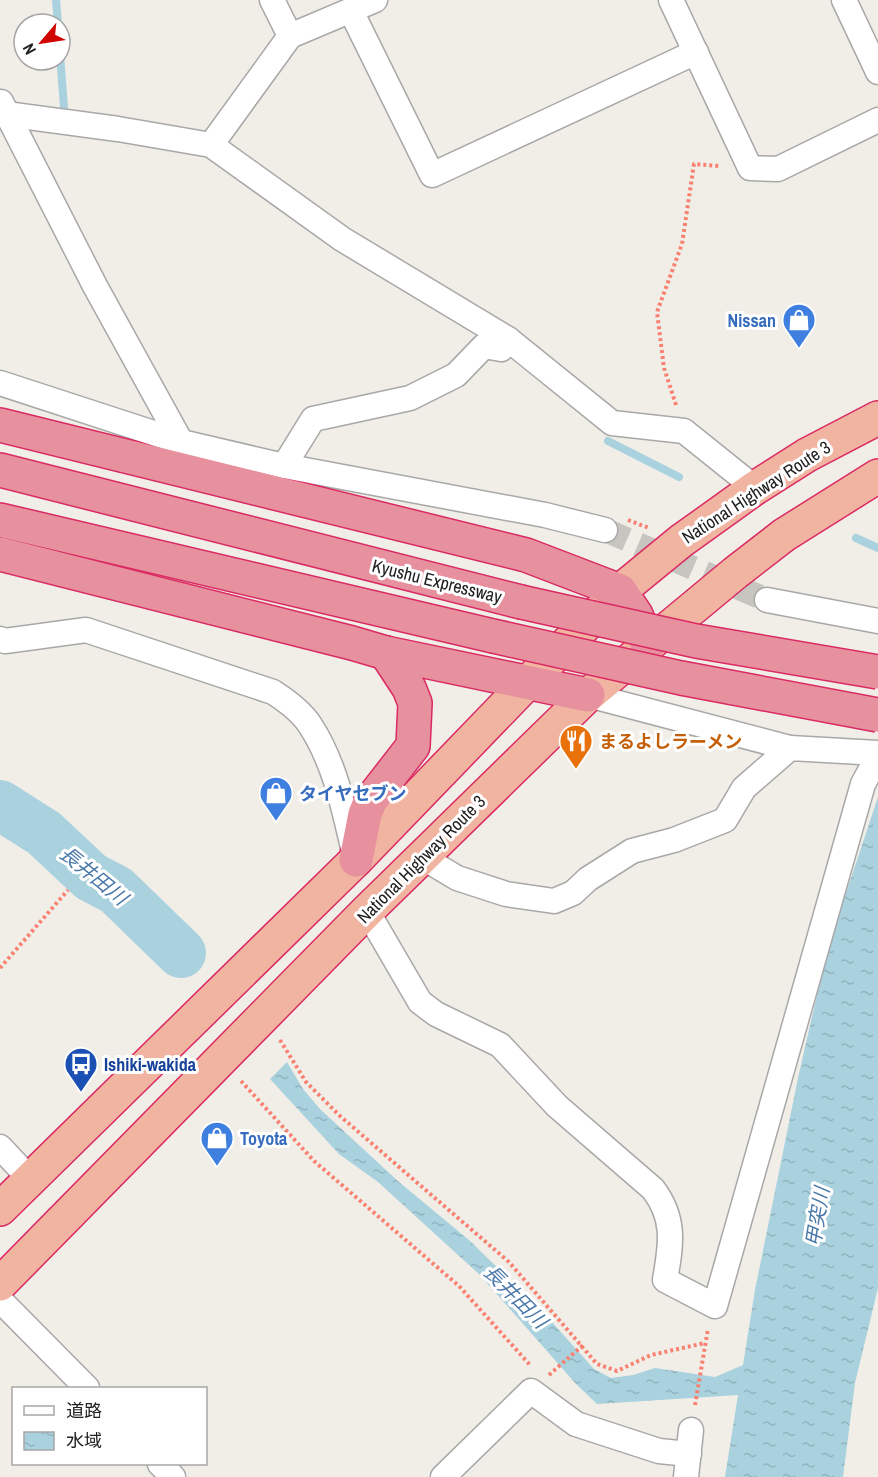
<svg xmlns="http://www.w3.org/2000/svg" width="878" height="1477" font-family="'Archivo Narrow','Noto Sans JP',sans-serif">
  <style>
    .water { fill: url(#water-ripples) }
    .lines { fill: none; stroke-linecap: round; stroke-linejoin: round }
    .stream { stroke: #a9d1de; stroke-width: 8 }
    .river { stroke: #a9d1de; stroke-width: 50 }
    .minor-tunnel { stroke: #c7c5c0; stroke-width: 24; stroke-dasharray: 24 12; stroke-linecap: butt }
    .minor-casing { stroke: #a8a8a8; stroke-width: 27 }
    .trunk-casing { stroke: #da2a63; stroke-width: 36 }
    .motorway-casing { stroke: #da2a63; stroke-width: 36 }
    .path { stroke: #f98171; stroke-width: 4; stroke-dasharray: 3 3; stroke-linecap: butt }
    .minor { stroke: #fff; stroke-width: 24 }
    .trunk { stroke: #f1b4a1; stroke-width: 33 }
    .motorway { stroke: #e7919f; stroke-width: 33 }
    .motorway-bridge-casing { stroke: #da2a63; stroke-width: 36; stroke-linecap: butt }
    .motorway-bridge { stroke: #e7919f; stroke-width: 33 }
    .labels { text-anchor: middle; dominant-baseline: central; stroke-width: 6; stroke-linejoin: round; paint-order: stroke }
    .shop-label { font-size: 18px; font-weight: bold; fill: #366cbe; stroke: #fff; text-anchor: start }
    .street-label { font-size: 18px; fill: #212121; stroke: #fff }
    .food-label { font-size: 18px; font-weight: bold; fill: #c56008; stroke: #fff; text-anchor: start }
    .transit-label { font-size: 18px; font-weight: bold; fill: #164399; stroke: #fff; text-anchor: start }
    .water-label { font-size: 20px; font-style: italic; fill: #4a78a9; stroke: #fff }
  </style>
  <defs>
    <pattern id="water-ripples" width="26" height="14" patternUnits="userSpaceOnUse" patternTransform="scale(1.5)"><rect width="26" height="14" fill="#a9d1de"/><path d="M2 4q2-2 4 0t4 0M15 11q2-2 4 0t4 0" fill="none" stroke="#91b3be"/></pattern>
  </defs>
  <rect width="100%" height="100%" fill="#f1eee8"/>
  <!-- water -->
  <polygon class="water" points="878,797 878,1288 855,1383 843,1477 725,1477 738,1395 597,1404 576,1384 480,1275 378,1182 339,1154 270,1079 287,1062 303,1089 320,1109 399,1182 469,1240 542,1311 594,1369 611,1378 633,1375 655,1368 715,1377 743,1365 755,1290 798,1078 828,947"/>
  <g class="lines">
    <!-- stream -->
    <g class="stream">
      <polyline points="56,0 58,24"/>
      <polyline points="60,55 64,107"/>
      <polyline points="608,441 679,477"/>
      <polyline points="856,538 878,548"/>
    </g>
    <!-- river -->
    <polyline class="river" points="0,805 44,833 91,877 116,890 181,953"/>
    <!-- minor-tunnel -->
    <polyline class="minor-tunnel" points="605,530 767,600"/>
    <!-- minor casing -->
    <g class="minor-casing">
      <g id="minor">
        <polyline points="272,0 290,36"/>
        <polyline points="671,0 750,168 778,169 878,120"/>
        <polyline points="844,0 878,72"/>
        <polyline points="351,11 432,175 696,52"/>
        <polyline points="1,102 95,286 181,442"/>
        <polyline points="6,114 118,129 211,145 342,239 508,339 612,423 684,431 755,488"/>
        <polyline points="211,145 290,36 375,0"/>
        <polyline points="0,383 181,442 284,466 313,419 410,398 456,375 484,346 501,349 508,339"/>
        <polyline points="284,466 545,515 605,530"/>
        <polyline points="767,600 878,621"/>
        <path d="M0,639l5,2 81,-11 187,62c14,9 28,19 37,33 25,38 34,84 44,127"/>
        <polyline points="588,695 790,748"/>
        <polyline points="422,857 457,878 506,894 554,901 573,893 588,879 632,851 674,840 725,820 744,788 790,748 878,753"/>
        <path d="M367,911l53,91 16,12 64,31 57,61 96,83c23,30 18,56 12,91l50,26 148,-522 15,-28"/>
        <polyline points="0,1147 30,1179"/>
        <polyline points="0,1300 87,1388"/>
        <polyline points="160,1464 173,1477"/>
        <polyline points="443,1477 531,1391 576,1424 659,1451 689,1454"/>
        <polyline points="686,1477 691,1430"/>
      </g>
    </g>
    <!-- trunk casing -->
    <g class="trunk-casing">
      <g id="trunk">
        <polyline points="0,1209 356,860 527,683 620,591 681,541 755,488 807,455 878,418"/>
        <polyline points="0,1284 367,911 588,695 735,573 784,535 878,476"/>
      </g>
    </g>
    <!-- motorway casing -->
    <g class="motorway-casing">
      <g id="motorway">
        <polyline points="0,425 526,555 620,591 636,615 648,645"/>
        <polyline points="0,470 521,602"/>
        <polyline points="0,520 493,636"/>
        <polyline points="0,554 352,643 386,653 588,695"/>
        <polyline points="356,860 365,814 371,800 413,746 415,703 409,688 386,653"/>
      </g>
    </g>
    <!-- path -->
    <g class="path">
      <polyline points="676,405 664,368 657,312 682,244 694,164 720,166"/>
      <polyline points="628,520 649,528"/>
      <polyline points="0,968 68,890"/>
      <polyline points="280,1040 306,1082 340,1116 509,1262 597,1364 617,1371 651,1355 705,1343"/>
      <polyline points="241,1081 314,1161 459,1286 530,1365"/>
      <polyline points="549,1375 583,1345"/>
      <polyline points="695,1405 708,1329"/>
    </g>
    <!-- minor -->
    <use href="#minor" class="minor"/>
    <!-- trunk -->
    <use href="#trunk" class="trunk"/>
    <!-- motorway -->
    <use href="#motorway" class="motorway"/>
    <!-- motorway-bridge casing -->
    <g class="motorway-bridge-casing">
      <g id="motorway-bridge">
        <polyline points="521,602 696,641 878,672"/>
        <polyline points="493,636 681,678 878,715"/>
      </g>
    </g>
    <!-- motorway-bridge -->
    <use href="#motorway-bridge" class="motorway-bridge"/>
  </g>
  <!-- icons -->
  <defs>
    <g id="shop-pin" transform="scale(1.725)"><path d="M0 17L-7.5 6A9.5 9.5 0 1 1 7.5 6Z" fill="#3f7fe0" stroke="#fff"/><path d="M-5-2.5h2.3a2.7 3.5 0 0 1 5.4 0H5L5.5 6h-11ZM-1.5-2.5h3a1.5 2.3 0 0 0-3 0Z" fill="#fff"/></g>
    <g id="restaurant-pin" transform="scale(1.725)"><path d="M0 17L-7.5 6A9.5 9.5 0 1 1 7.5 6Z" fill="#e8710a" stroke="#fff"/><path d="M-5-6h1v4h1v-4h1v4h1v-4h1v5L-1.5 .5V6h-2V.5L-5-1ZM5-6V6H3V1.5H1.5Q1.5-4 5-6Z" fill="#fff"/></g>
    <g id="bus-pin" transform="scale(1.725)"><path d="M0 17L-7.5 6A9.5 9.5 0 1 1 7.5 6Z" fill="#1a4fb4" stroke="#fff"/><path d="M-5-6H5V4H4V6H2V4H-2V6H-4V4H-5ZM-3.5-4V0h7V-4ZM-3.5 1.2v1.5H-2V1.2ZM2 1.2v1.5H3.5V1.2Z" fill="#fff"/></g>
  </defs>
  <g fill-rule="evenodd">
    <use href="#shop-pin" x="799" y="320"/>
    <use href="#restaurant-pin" x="576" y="741"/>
    <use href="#shop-pin" x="276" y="793"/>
    <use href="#bus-pin" x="81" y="1064"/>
    <use href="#shop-pin" x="217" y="1138"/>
  </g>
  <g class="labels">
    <!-- shop labels -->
    <g class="shop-label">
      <text x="776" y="320" text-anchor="end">Nissan</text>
      <text x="299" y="793">タイヤセブン</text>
      <text x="240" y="1138">Toyota</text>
    </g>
    <!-- street labels -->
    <g class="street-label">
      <text transform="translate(756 492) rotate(-33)">National Highway Route 3</text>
      <text transform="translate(437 581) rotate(14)">Kyushu Expressway</text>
      <text transform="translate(421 859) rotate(-45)">National Highway Route 3</text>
    </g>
    <!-- food labels -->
    <g class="food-label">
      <text x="599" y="741">まるよしラーメン</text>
    </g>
    <!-- transit labels -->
    <g class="transit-label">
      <text x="104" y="1064">Ishiki-wakida</text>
    </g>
    <!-- water labels -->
    <g class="water-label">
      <text transform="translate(94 875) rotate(39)">長井田川</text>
      <text transform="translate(817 1217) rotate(-81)">甲突川</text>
      <text transform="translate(516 1296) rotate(45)">長井田川</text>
    </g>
  </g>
  <!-- legend -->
  <rect x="12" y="1387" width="195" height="78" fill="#ffffff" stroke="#a6a6a6" stroke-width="1.5"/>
  <rect x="24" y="1406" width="30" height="9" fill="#ffffff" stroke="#a6a6a6" stroke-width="1.5"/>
  <text x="66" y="1417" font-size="18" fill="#212121">道路</text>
  <rect x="24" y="1432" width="30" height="18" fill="url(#water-ripples)" stroke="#a6a6a6" stroke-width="1.5"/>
  <text x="66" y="1447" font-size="18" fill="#212121">水域</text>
  <!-- north arrow -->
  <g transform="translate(42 42) rotate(241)"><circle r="28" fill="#ffffff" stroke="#a6a6a6" stroke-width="1.5"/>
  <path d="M0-4.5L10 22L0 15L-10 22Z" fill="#d00502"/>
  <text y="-9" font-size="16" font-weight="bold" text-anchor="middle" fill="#212121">N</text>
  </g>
</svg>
